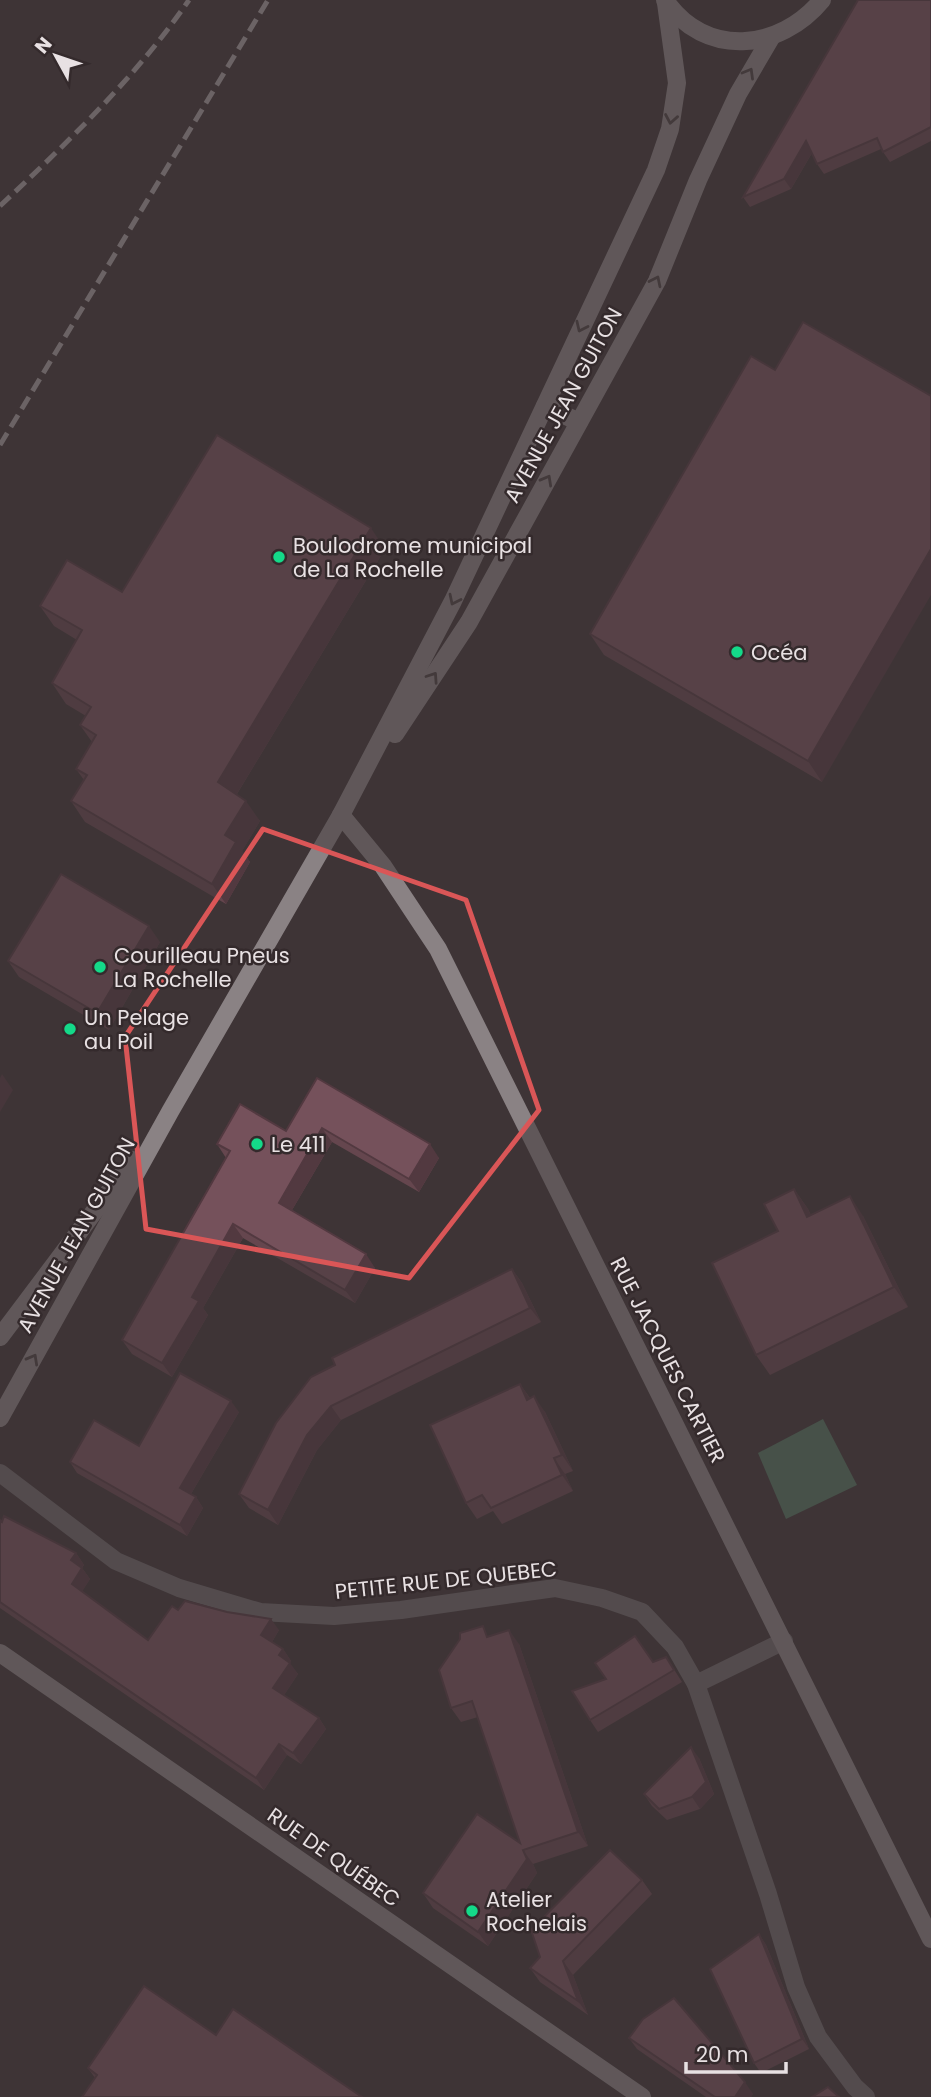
<svg xmlns="http://www.w3.org/2000/svg" width="931" height="2097" font-family="Poppins,sans-serif">
  <style>
    .water { fill: #527460 }
    .lines { fill: none; stroke-linecap: round; stroke-linejoin: round }
    .street { stroke: #6d6769; stroke-width: 18 }
    .secondary { stroke: #8a8284; stroke-width: 18 }
    .rail { stroke: #a39b9d; stroke-width: 5; stroke-dasharray: 14 7; stroke-linecap: butt }
    .wall { fill: #65464e }
    .shaded-wall { fill: #523940 }
    .building { fill: #75515b; stroke: #523940; stroke-width: 2 }
    .oneway { stroke: #4a4042 }
    .marked { fill: none; stroke: #da5657; stroke-width: 5; stroke-linejoin: round }
    .poi-dot { fill: #14d989; stroke: #342a2c; stroke-width: 2.5 }
    .labels { text-anchor: middle; dominant-baseline: central; stroke-width: 5; stroke-linejoin: round; paint-order: stroke }
    .street-label { font-size: 21px; fill: #e8e1e3; stroke: #342a2c }
    .poi-label { font-size: 21px; fill: #e8e1e3; stroke: #342a2c; text-anchor: start }
  </style>
  <rect width="100%" height="100%" fill="#3e3436"/>
  <!-- water -->
  <polygon class="water" points="823,1419 857,1485 786,1519 758,1453"/>
  <g class="lines">
    <!-- street -->
    <g class="street">
      <polyline points="0,1473 116,1561 179,1588 260,1612 334,1616 401,1610 555,1588 602,1598 642,1612 675,1647 696,1684 768,1894 796,1987 818,2037 855,2087 866,2097"/>
      <polyline points="696,1684 784,1641"/>
    </g>
    <!-- secondary -->
    <g class="secondary">
      <path d="M665,0c40,59 115,51 157,0"/>
      <polyline points="545,406 579,422"/>
      <polyline points="395,734 469,622 657,281 698,180 738,94 772,36"/>
      <polyline points="341,815 383,866 438,949 931,1939"/>
      <polyline points="0,1337 133,1160"/>
      <polyline points="0,1418 171,1110 341,815 453,601 656,170 670,129 677,83 666,3"/>
      <polyline points="0,1653 642,2097"/>
    </g>
    <!-- rail -->
    <g class="rail">
      <path d="M0,206c68,-64 136,-129 189,-206"/>
      <polyline points="0,445 268,0"/>
    </g>
  </g>
  <!-- wall -->
  <g class="wall">
    <polygon points="931,0 931,141 890,162 881,149 824,174 817,164 812,153 791,189 750,207 743,197"/>
    <polygon points="775,370 822,782 604,655 590,634"/>
    <polygon points="385,549 237,794 260,821 242,851 250,862 226,904 85,822 71,801 84,780 76,769 92,742 80,725 86,716 66,704 52,683 77,640 54,626 40,606"/>
    <polygon points="160,942 109,1030 19,977 8,961"/>
    <polygon points="317,1078 439,1158 419,1192 332,1142 292,1210 375,1268 355,1303 243,1238 203,1308 208,1315 172,1377 132,1354 122,1340 226,1158 217,1144 286,1131"/>
    <polygon points="794,1189 808,1209 811,1215 863,1216 908,1307 770,1375 756,1355 778,1231"/>
    <polygon points="512,1269 522,1283 541,1322 341,1420 317,1450 278,1525 249,1508 239,1494 335,1365"/>
    <polygon points="520,1384 530,1398 545,1412 573,1471 565,1474 573,1491 502,1524 493,1511 477,1519 466,1503"/>
    <polygon points="239,1412 191,1494 196,1497 203,1508 187,1536 77,1473 70,1462 139,1446"/>
    <polygon points="0,1520 76,1553 84,1565 82,1568 90,1579 82,1591 148,1640 178,1610 279,1630 272,1642 283,1649 291,1661 289,1663 298,1674 284,1695 319,1718 326,1729 301,1764 287,1755 264,1790 0,1608"/>
    <polygon points="490,1636 519,1644 588,1846 533,1864 537,1873 488,1946 433,1908 423,1893 520,1843 478,1717 461,1722 451,1708"/>
    <polygon points="666,1657 682,1682 598,1732 590,1720 653,1662"/>
    <polygon points="699,1758 714,1794 700,1809 667,1820 652,1806 644,1794"/>
    <polygon points="642,1880 652,1894 573,1975 588,2015 540,1982 530,1968 540,1957"/>
    <polygon points="759,1934 766,1945 809,2049 761,2073 754,2063"/>
    <polygon points="216,2035 95,2078 88,2068"/>
    <polygon points="629,2038 753,2094 751,2097 706,2097 637,2049"/>
  </g>
  <!-- shaded-wall -->
  <g class="shaded-wall">
    <polygon points="806,141 813,151 791,189 784,179"/>
    <polygon points="371,528 385,549 232,802 218,782"/>
    <polygon points="931,549 931,595 822,782 808,761"/>
    <polygon points="246,801 260,821 242,851 250,862 226,904 212,884 225,835"/>
    <polygon points="149,926 160,942 109,1030 97,1013"/>
    <polygon points="2,1074 13,1090 0,1112 0,1078"/>
    <polygon points="322,1128 332,1142 288,1217 279,1203"/>
    <polygon points="430,1144 439,1158 419,1192 409,1179"/>
    <polygon points="794,1189 808,1209 821,1237 807,1217"/>
    <polygon points="850,1196 863,1216 908,1307 894,1287"/>
    <polygon points="233,1224 243,1238 203,1308 208,1315 172,1377 162,1363 192,1297"/>
    <polygon points="366,1254 375,1268 355,1303 345,1290"/>
    <polygon points="512,1269 522,1283 541,1322 530,1308"/>
    <polygon points="520,1384 531,1400 527,1400"/>
    <polygon points="534,1396 545,1412 573,1471 562,1455"/>
    <polygon points="231,1401 239,1412 188,1499 180,1488"/>
    <polygon points="331,1406 341,1420 317,1450 278,1525 268,1510 307,1435"/>
    <polygon points="554,1458 565,1474 573,1491 562,1475"/>
    <polygon points="196,1497 203,1508 187,1536 180,1525"/>
    <polygon points="76,1553 84,1565 79,1571 71,1560"/>
    <polygon points="82,1568 90,1579 80,1595 72,1584"/>
    <polygon points="271,1619 279,1630 269,1647 261,1635"/>
    <polygon points="509,1630 519,1644 588,1846 578,1832"/>
    <polygon points="283,1649 291,1661 287,1667 279,1655"/>
    <polygon points="290,1663 298,1674 281,1700 273,1688"/>
    <polygon points="319,1718 326,1729 301,1764 293,1753"/>
    <polygon points="279,1744 287,1755 264,1790 256,1778"/>
    <polygon points="691,1747 699,1758 714,1794 700,1809 692,1797"/>
    <polygon points="523,1850 533,1864 537,1873 488,1946 478,1932"/>
    <polygon points="759,1934 766,1945 809,2049 802,2039"/>
    <polygon points="563,1961 573,1975 588,2015 578,2001"/>
    <polygon points="745,2082 753,2094 751,2097 735,2097"/>
  </g>
  <!-- building -->
  <g class="building">
    <polygon points="858,0 931,0 931,127 883,152 877,138 817,164 806,141 784,179 743,197"/>
    <polygon points="803,322 931,396 931,549 808,761 590,634 751,356 775,370"/>
    <polygon points="217,435 371,528 218,782 246,801 225,835 236,842 212,884 71,801 87,775 76,769 96,735 80,725 91,707 52,683 82,630 40,606 67,560 122,592"/>
    <polygon points="61,874 149,926 97,1013 8,961"/>
    <polygon points="317,1078 430,1144 409,1179 322,1128 279,1203 366,1254 345,1290 233,1224 192,1297 199,1301 162,1363 122,1340 230,1151 217,1144 240,1104 286,1131"/>
    <polygon points="794,1189 807,1217 850,1196 894,1287 756,1355 712,1263 778,1231 764,1204"/>
    <polygon points="512,1269 530,1308 331,1406 307,1435 268,1510 239,1494 276,1423 311,1377 335,1365 332,1358"/>
    <polygon points="180,1373 231,1401 180,1488 196,1497 180,1525 70,1462 94,1420 139,1446"/>
    <polygon points="520,1384 527,1400 534,1396 562,1455 554,1458 562,1475 491,1508 482,1495 466,1503 430,1425"/>
    <polygon points="4,1516 76,1553 71,1560 82,1568 72,1584 148,1640 172,1606 178,1610 185,1601 227,1612 271,1619 261,1635 283,1649 279,1655 290,1663 273,1688 319,1718 293,1753 279,1744 256,1778 0,1602 0,1520 2,1522"/>
    <polygon points="483,1626 487,1637 509,1630 578,1832 523,1850 527,1859 478,1932 423,1893 477,1814 520,1843 472,1701 451,1708 439,1670 460,1639 460,1633"/>
    <polygon points="635,1636 653,1662 666,1657 674,1670 590,1720 572,1691 606,1679 595,1663"/>
    <polygon points="691,1747 706,1782 692,1797 659,1809 644,1794"/>
    <polygon points="610,1850 642,1880 563,1961 578,2001 530,1968 540,1957 531,1930"/>
    <polygon points="759,1934 802,2039 754,2063 710,1969"/>
    <polygon points="144,1986 216,2035 233,2009 362,2097 82,2097 97,2075 88,2068"/>
    <polygon points="674,1998 745,2082 735,2097 715,2097 629,2038 643,2019"/>
    <polygon points="828,2087 839,2097 812,2097"/>
  </g>
  <!-- one-way arrows -->
  <defs><path id="oneway-chevron" d="M-2-3.5L2.5 0L-2 3.5" fill="none" stroke-width="1.6" stroke-linecap="round" stroke-linejoin="round" transform="scale(1.75)"/></defs>
  <g class="oneway">
    <use href="#oneway-chevron" transform="translate(749 73) rotate(-60)"/>
    <use href="#oneway-chevron" transform="translate(671 119) rotate(100)"/>
    <use href="#oneway-chevron" transform="translate(656 281) rotate(-64)"/>
    <use href="#oneway-chevron" transform="translate(581 327) rotate(115)"/>
    <use href="#oneway-chevron" transform="translate(547 480) rotate(-61)"/>
    <use href="#oneway-chevron" transform="translate(454 600) rotate(116)"/>
    <use href="#oneway-chevron" transform="translate(433 677) rotate(-56)"/>
    <use href="#oneway-chevron" transform="translate(33 1359) rotate(-61)"/>
  </g>
  <!-- marked area -->
  <path d="M0 0H931V2097H0ZM263,829l203,71 73,210 -130,168 -263,-49 -21,-192z" fill="#3e3436" fill-opacity=".55" fill-rule="evenodd"/>
  <path class="marked" d="M263,829l203,71 73,210 -130,168 -263,-49 -21,-192z"/>
  <!-- markers -->
  <g class="poi-dot">
    <circle cx="279" cy="557" r="7"/>
    <circle cx="737" cy="652" r="7"/>
    <circle cx="100" cy="967" r="7"/>
    <circle cx="70" cy="1029" r="7"/>
    <circle cx="257" cy="1144" r="7"/>
    <circle cx="472" cy="1911" r="7"/>
  </g>
  <g class="labels">
    <!-- street labels -->
    <g class="street-label">
      <text transform="translate(563 405) rotate(-61)">AVENUE JEAN GUITON</text>
      <text transform="translate(76 1235) rotate(-61)">AVENUE JEAN GUITON</text>
      <text transform="translate(668 1360) rotate(63)">RUE JACQUES CARTIER</text>
      <text transform="translate(446 1580) rotate(-6)">PETITE RUE DE QUEBEC</text>
      <text transform="translate(334 1857) rotate(35)">RUE DE QUÉBEC</text>
    </g>
    <!-- poi labels -->
    <g class="poi-label">
      <text x="293" y="545">Boulodrome municipal<tspan x="293" dy="24">de La Rochelle</tspan></text>
      <text x="751" y="652">Océa</text>
      <text x="114" y="955">Courilleau Pneus<tspan x="114" dy="24">La Rochelle</tspan></text>
      <text x="84" y="1017">Un Pelage<tspan x="84" dy="24">au Poil</tspan></text>
      <text x="271" y="1144">Le 411</text>
      <text x="486" y="1899">Atelier<tspan x="486" dy="24">Rochelais</tspan></text>
    </g>
  </g>
  <!-- north arrow -->
  <g transform="translate(56 56) rotate(310)" stroke="#342a2c" stroke-width="5" paint-order="stroke">
  <path d="M0-5L12 26L0 18L-12 26Z" fill="#e8e1e3"/>
  <text y="-10" font-size="19" font-weight="bold" text-anchor="middle" fill="#e8e1e3">N</text>
  </g>
  <!-- scale -->
  <path d="M686 2062v10h100v-10" fill="none" stroke="#e8e1e3" stroke-width="3.5"/>
  <text x="696" y="2062" font-size="21" fill="#e8e1e3" stroke="#342a2c" stroke-width="5" paint-order="stroke">20 m</text>
</svg>
